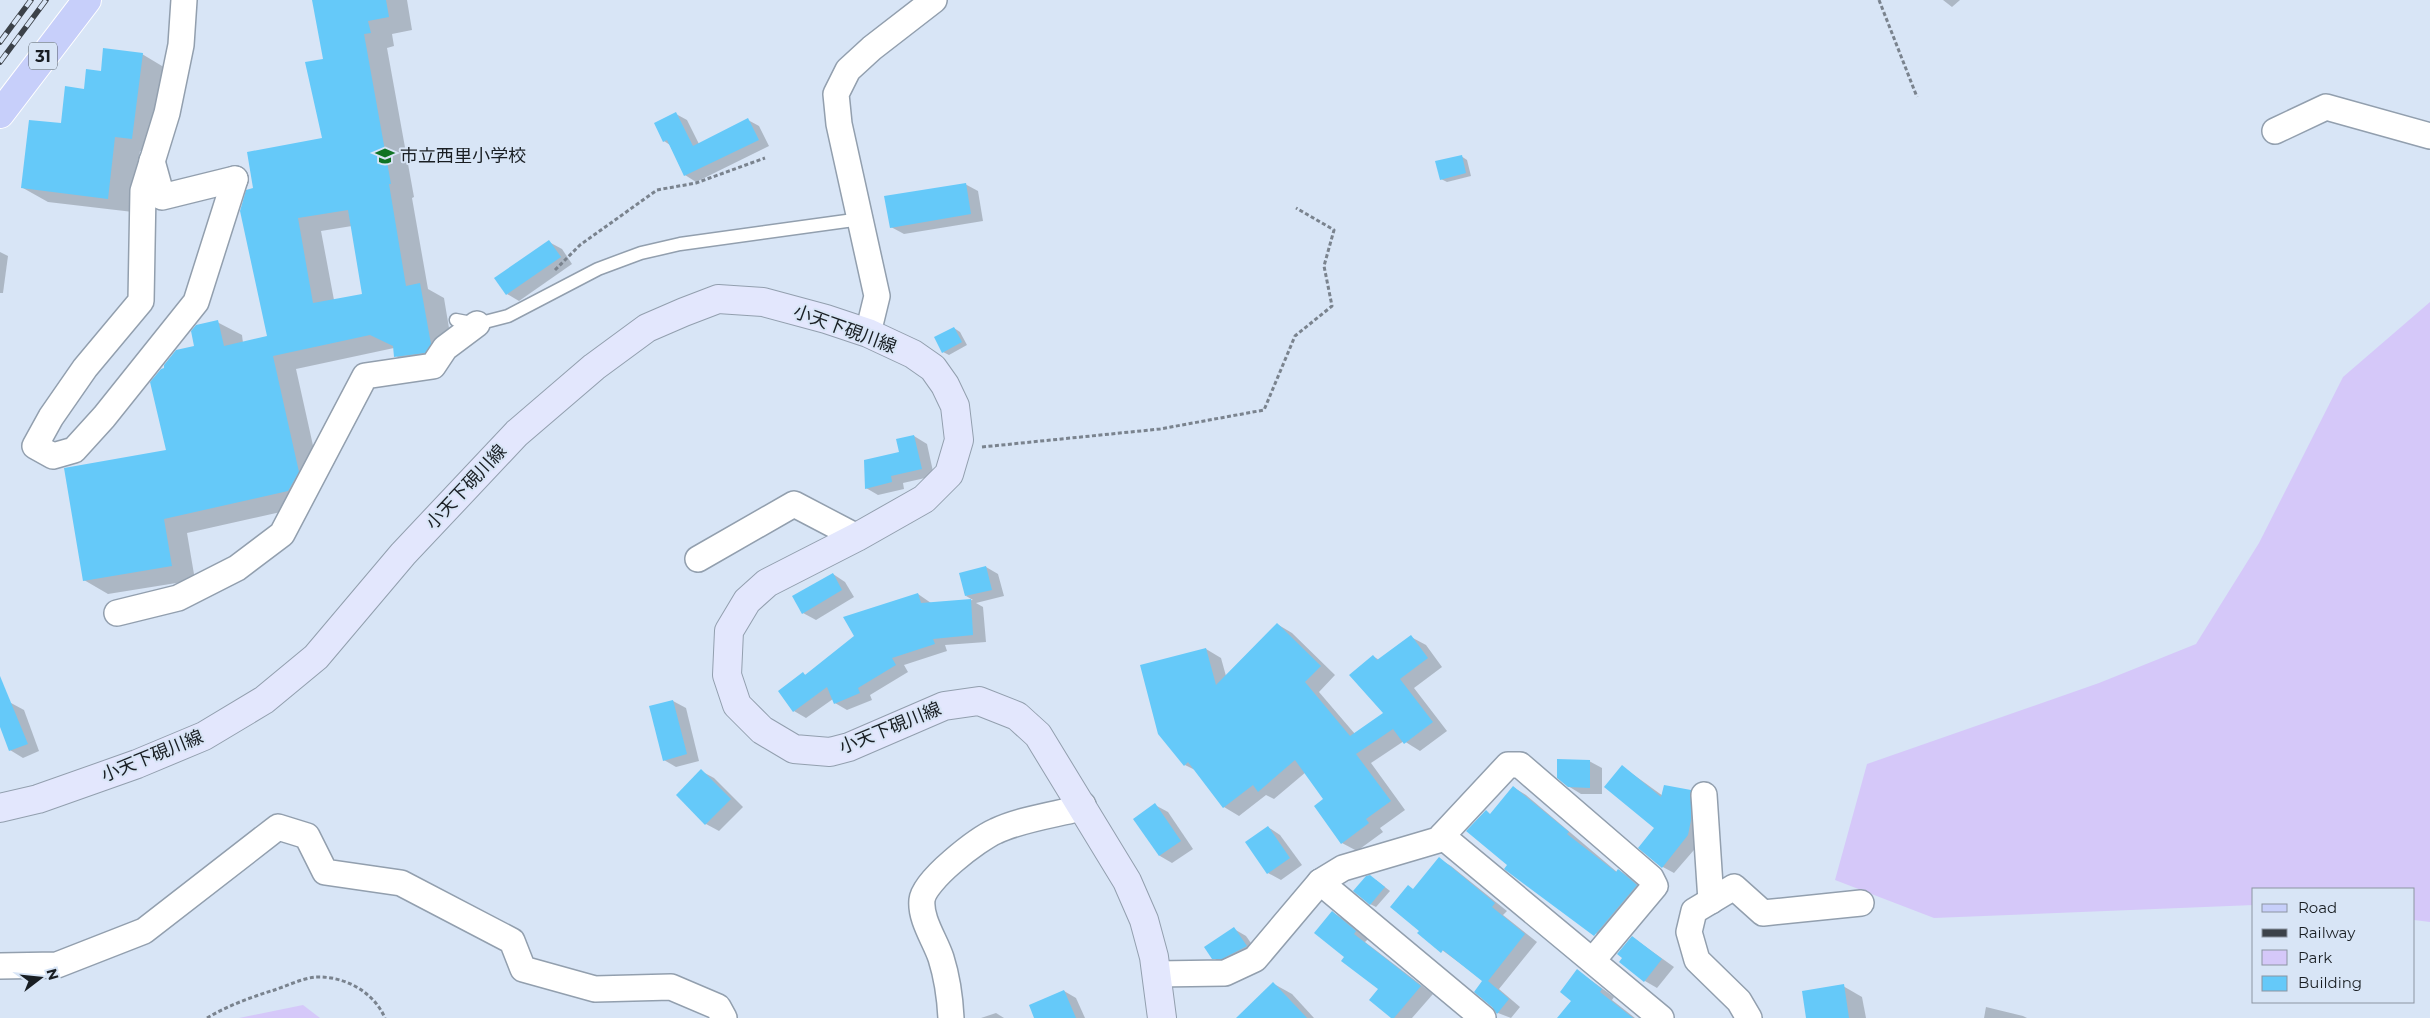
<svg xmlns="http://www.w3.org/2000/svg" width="2430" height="1018" font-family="Montserrat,'Noto Sans JP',sans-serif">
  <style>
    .green { fill: #d5c8f9 }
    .shadow { fill: #0003; fill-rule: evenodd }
    .building { fill: #65c9f9; fill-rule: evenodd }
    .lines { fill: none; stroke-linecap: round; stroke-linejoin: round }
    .service-casing { stroke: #929fae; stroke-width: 15 }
    .minor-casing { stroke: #929fae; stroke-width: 28 }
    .secondary-casing { stroke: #929fae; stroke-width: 30 }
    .primary-casing { stroke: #fff; stroke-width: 30 }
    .path { stroke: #7a838e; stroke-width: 3; stroke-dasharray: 4 2.5; stroke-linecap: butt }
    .service { stroke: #fff; stroke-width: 12 }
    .minor { stroke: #fff; stroke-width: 25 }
    .secondary { stroke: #e3e7fd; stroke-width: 28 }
    .primary { stroke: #c7cffa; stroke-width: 28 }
    .rail-casing { stroke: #3c4249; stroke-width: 5.5 }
    .rail { stroke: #d8e5f6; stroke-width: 4; stroke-dasharray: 11; stroke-linecap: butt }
    .labels { text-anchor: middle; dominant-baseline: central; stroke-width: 4; stroke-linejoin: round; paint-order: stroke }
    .shield { fill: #d8e5f6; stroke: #525a62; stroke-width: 1 }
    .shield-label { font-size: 16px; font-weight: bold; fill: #191e23 }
    .poi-label { font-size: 18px; fill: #191e23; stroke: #d8e5f6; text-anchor: start }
    .street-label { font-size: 18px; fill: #191e23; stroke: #d8e5f6 }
  </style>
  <rect width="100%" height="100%" fill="#d8e5f6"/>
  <!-- green -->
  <g class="green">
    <polygon points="2430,302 2430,922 2414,920 2414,889 2254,889 2254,905 1934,918 1835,880 1867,764 2099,683 2196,644 2259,543 2343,377"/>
    <polygon points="303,1005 320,1018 239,1018"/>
  </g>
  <!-- shadow -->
  <g class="shadow">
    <path d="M313,0h94l5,30 -20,4 2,12 -7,2 27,149 -2,1 16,91 16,9 10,60 -5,8 -29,4 -24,-14 -2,-8 -98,21 26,117 -10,19 -125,28 8,47 -87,14 -24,-14 83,-129 29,-105 21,-24 25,13 1,8 26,-6 -14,-148 69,-50v-79zM352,226l12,69 -30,5 -13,-69z"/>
    <polygon points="1943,0 1960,0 1952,7"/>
    <polygon points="142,54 167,69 157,153 140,151 133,212 48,202 23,188 85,90"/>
    <polygon points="676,114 687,120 699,144 748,120 759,126 769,146 696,182 685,175 670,145 664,141"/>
    <polygon points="1461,156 1467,160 1471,176 1447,182 1441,179"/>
    <polygon points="965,184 978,191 983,221 904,234 891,227"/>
    <polygon points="549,242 562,249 572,264 519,301 507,294"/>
    <polygon points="0,252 8,256 3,293 0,293"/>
    <polygon points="954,328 960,332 967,345 949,355 943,352"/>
    <polygon points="914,436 927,444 934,476 903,483 904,489 878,495 866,488"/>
    <polygon points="986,567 998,574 1004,596 976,603 983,607 986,642 945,645 947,651 904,665 908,672 870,695 872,700 847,710 835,703 833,699 806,718 794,711 803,674 806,675 918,594 931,603 973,600 966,596"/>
    <polygon points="833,574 845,582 854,597 816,620 803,613"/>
    <polygon points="1277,624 1292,633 1335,675 1319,692 1355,734 1385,714 1373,656 1379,660 1411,637 1426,645 1442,667 1414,688 1447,731 1420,751 1404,741 1371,763 1405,810 1380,828 1383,832 1357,851 1342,843 1325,799 1306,772 1274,799 1266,795 1239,816 1224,807 1197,771 1185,765 1206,649 1221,658 1226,676"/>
    <polygon points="673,701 686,708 699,761 676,767 664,760 650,707"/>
    <polygon points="11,703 24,710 39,751 23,758 10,750 0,724 0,707"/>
    <polygon points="1589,761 1602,768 1602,794 1581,794 1568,786"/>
    <polygon points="1623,767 1663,796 1690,792 1703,799 1700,843 1674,873 1661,866 1656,827"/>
    <polygon points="701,771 714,778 743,807 719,831 706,824 677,795"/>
    <polygon points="1513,787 1526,795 1617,872 1619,870 1631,878 1649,893 1608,942 1542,894 1509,864 1486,812 1491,815"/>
    <polygon points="1155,805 1168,812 1193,849 1172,863 1160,856 1134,819"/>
    <polygon points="1268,827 1280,835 1302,865 1281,880 1268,873"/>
    <polygon points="1439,859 1451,866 1507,911 1503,915 1537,942 1499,989 1520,1007 1511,1018 1498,1013 1484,981 1419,933 1421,930 1414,890"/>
    <polygon points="1376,880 1390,891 1376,907 1370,904"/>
    <polygon points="1332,912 1345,920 1368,939 1365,942 1433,994 1412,1018 1393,1018 1379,989 1346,957"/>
    <polygon points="1234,929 1246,936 1258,953 1226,965 1213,958"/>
    <polygon points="1632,937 1674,967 1657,988 1645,981"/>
    <polygon points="1578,971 1614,997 1612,1000 1635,1018 1559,1018 1573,1001"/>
    <polygon points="1274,984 1292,994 1314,1018 1244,1018"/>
    <polygon points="1843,986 1862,997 1866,1018 1808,1018"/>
    <polygon points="1064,991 1076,998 1085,1018 1036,1018"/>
    <polygon points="1986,1007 2023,1016 2027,1018 1984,1018"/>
    <polygon points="996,1013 1004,1018 981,1018"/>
  </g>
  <!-- building -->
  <g class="building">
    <path d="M312,0h74l3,17 -21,4 3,12 -7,1 27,150h-2l17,102 14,-3 11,61 -6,9 -31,4 -1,-11 -23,-11 -97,21 26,116 -11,19 -124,28 8,47 -89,15 -19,-113 102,-18 -16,-68 11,-13 3,-1v-3l12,-15 18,-4 -3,-15 5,-6 22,-5 6,26 43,-10 -27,-125 6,-21 7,-2 -6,-36 75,-14 -17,-76 18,-3zM348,210l14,84 -49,9 -15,-85z"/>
    <polygon points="103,48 143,53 132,139 115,137 108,199 21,188 29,120 61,123 65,86 84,89 86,69 101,71"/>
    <polygon points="676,112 693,146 748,118 759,140 684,176 667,140 663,142 654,123"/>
    <polygon points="1462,155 1466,173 1440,180 1435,161"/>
    <polygon points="966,183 971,214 890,228 884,196"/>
    <polygon points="549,240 561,257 506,295 494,278"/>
    <polygon points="954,327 962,342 942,353 934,337"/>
    <polygon points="914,435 922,469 891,476 892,482 865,489 864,460 899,452 896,439"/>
    <polygon points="986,566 992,590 965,596 959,573"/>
    <polygon points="833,573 842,590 802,614 792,596"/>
    <polygon points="918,593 921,603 971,599 973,635 933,639 935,644 892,658 896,665 858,688 860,693 834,704 827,687 793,712 778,691 803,672 805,675 854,636 843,617"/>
    <polygon points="1277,623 1321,666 1305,682 1350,736 1383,713 1349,675 1373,655 1377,660 1411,635 1428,658 1400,679 1433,722 1404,744 1393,729 1356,754 1391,801 1366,819 1369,823 1341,844 1314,806 1323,799 1295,760 1258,792 1253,785 1223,808 1188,762 1184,766 1158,734 1140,665 1206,648 1216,685"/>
    <polygon points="0,676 28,744 9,751 0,727"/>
    <polygon points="673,700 687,754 663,761 649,706"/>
    <polygon points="1557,759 1590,760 1590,788 1568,787 1557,778"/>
    <polygon points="1622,765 1661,797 1664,785 1691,790 1691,820 1688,835 1662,868 1638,848 1654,828 1604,787"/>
    <polygon points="701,769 731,799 705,825 676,795"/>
    <polygon points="1513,786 1569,832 1567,834 1616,872 1618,869 1637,885 1594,936 1504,869 1507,865 1466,831 1486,810 1490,814"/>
    <polygon points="1155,803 1181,841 1159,856 1133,819"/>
    <polygon points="1268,826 1290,858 1267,874 1245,842"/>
    <polygon points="1439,857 1495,903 1492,907 1525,934 1488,981 1509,999 1497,1014 1492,1007 1474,992 1482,981 1443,950 1441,953 1417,933 1419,931 1390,907 1408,885 1413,889"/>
    <polygon points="1370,875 1385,887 1370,905 1353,891 1366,876"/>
    <polygon points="1332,911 1356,931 1354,934 1421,986 1394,1018 1391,1018 1369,1000 1378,989 1341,961 1344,957 1314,933"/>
    <polygon points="1234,927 1247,946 1222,959 1212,959 1204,947"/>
    <polygon points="1632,936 1662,959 1644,982 1619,962 1622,958 1617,954"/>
    <polygon points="1577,969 1602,989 1600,992 1633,1018 1557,1018 1571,1001 1560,992"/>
    <polygon points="1273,982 1307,1018 1236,1018"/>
    <polygon points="1844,984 1849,1018 1806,1018 1802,991"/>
    <polygon points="1064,990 1076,1018 1034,1018 1029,1005"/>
  </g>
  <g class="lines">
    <!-- service casing -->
    <g class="service-casing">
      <polyline id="service" points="456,320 477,324 508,316 598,269 641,253 680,244 861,219"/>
    </g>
    <!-- minor casing -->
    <g class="minor-casing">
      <g id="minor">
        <polyline points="184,0 181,45 167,113 143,191 141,301 85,368 51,417 35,446 53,456 74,450 104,417 196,302 235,179"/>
        <polyline points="2275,131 2326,107 2430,136"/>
        <polyline points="152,161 162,197 235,179"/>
        <polyline points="868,333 877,296 839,124 836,94 848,70 872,48 934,0"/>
        <polyline points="698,559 794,504 857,537"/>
        <polyline points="117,613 178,598 237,568 282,534 365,376 433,366 445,348 477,324"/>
        <polyline points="1704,795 1711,901"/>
        <polyline points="1442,836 1661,1018"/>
        <polyline points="1320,882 1483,1018"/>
        <polyline points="0,966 57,965 144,931 278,827 307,836 325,872 401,883 512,941 523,969 595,989 671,987 718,1007 724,1018"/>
        <polyline points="1156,974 1225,973 1255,959 1320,882 1343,868 1438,840 1508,765 1520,765 1651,878 1655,886 1593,960"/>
        <path d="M951,1018c-1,-20 -4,-41 -10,-60 -6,-18 -21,-39 -19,-58 2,-20 56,-61 74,-69 23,-11 56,-16 81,-22l6,-4"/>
        <polyline points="1749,1018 1739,1001 1697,960 1689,932 1694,911 1734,887 1763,913 1861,903"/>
      </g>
    </g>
    <!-- secondary casing -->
    <g class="secondary-casing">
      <polyline id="secondary" points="0,808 38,799 137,764 204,736 264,700 316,657 403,554 517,433 594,367 647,328 684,312 718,299 763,302 826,319 868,333 913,354 933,368 945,385 955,406 959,440 949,474 924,499 857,537 767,583 747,601 729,631 727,675 737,705 762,730 794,749 830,752 849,747 944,706 979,701 1017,716 1038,735 1127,881 1144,920 1154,957 1162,1018"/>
    </g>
    <!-- primary casing -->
    <g class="primary-casing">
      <polyline id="primary" points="0,114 87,0"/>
    </g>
    <!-- path -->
    <g class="path">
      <polyline points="1879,0 1917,97"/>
      <polyline points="555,270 580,245 657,190 696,183 765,158"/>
      <polyline points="982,447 1160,429 1264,410 1295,336 1332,306 1324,266 1334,230 1296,208"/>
      <path d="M207,1018c20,-12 42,-20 64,-27 14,-4 31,-13 45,-14 28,-1 57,14 69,41"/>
    </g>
    <!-- service -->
    <use href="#service" class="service"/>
    <!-- minor -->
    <use href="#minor" class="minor"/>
    <!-- secondary -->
    <use href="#secondary" class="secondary"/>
    <!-- primary -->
    <use href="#primary" class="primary"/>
    <!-- rail casing -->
    <g class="rail-casing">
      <g id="rail">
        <polyline points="0,42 31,0"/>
        <polyline points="0,62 46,0"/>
      </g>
    </g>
    <!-- rail -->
    <use href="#rail" class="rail"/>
  </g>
  <!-- icons -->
  <defs>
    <g id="school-bare" transform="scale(1.5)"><path d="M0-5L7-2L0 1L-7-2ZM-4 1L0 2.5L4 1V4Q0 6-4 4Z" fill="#107323" stroke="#d8e5f6" stroke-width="2.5" paint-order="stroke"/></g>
  </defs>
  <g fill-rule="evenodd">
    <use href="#school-bare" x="385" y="156"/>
  </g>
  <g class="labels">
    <!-- shield labels -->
    <rect class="shield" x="29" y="42.5" width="28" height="27" rx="4"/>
    <g class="shield-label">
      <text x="43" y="56">31</text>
    </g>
    <!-- poi labels -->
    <g class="poi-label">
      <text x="400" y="156">市立西里小学校</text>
    </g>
    <!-- street labels -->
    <g class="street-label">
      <text transform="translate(845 329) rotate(20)">小天下硯川線</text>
      <text transform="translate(466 487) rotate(-47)">小天下硯川線</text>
      <text transform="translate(890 728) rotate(-22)">小天下硯川線</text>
      <text transform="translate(152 756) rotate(-22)">小天下硯川線</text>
    </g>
  </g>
  <!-- legend -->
  <rect x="2252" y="888" width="162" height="115" fill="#d8e5f6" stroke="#8c95a2"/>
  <rect x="2262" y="904" width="25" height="8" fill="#c7cffa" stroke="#8c95a2"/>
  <text x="2298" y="913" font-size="15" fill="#191e23">Road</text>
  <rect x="2262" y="929" width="25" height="8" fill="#3c4249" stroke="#8c95a2"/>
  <text x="2298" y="938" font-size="15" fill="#191e23">Railway</text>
  <rect x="2262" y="950" width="25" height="15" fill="#d5c8f9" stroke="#8c95a2"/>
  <text x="2298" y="963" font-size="15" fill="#191e23">Park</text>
  <rect x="2262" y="976" width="25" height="15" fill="#65c9f9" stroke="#8c95a2"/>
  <text x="2298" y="988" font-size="15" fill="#191e23">Building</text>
  <!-- north arrow -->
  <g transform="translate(40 978) rotate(74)" stroke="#d8e5f6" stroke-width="4" paint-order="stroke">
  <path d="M0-4L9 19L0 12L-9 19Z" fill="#191e23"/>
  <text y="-8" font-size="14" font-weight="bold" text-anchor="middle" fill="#191e23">N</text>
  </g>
</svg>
